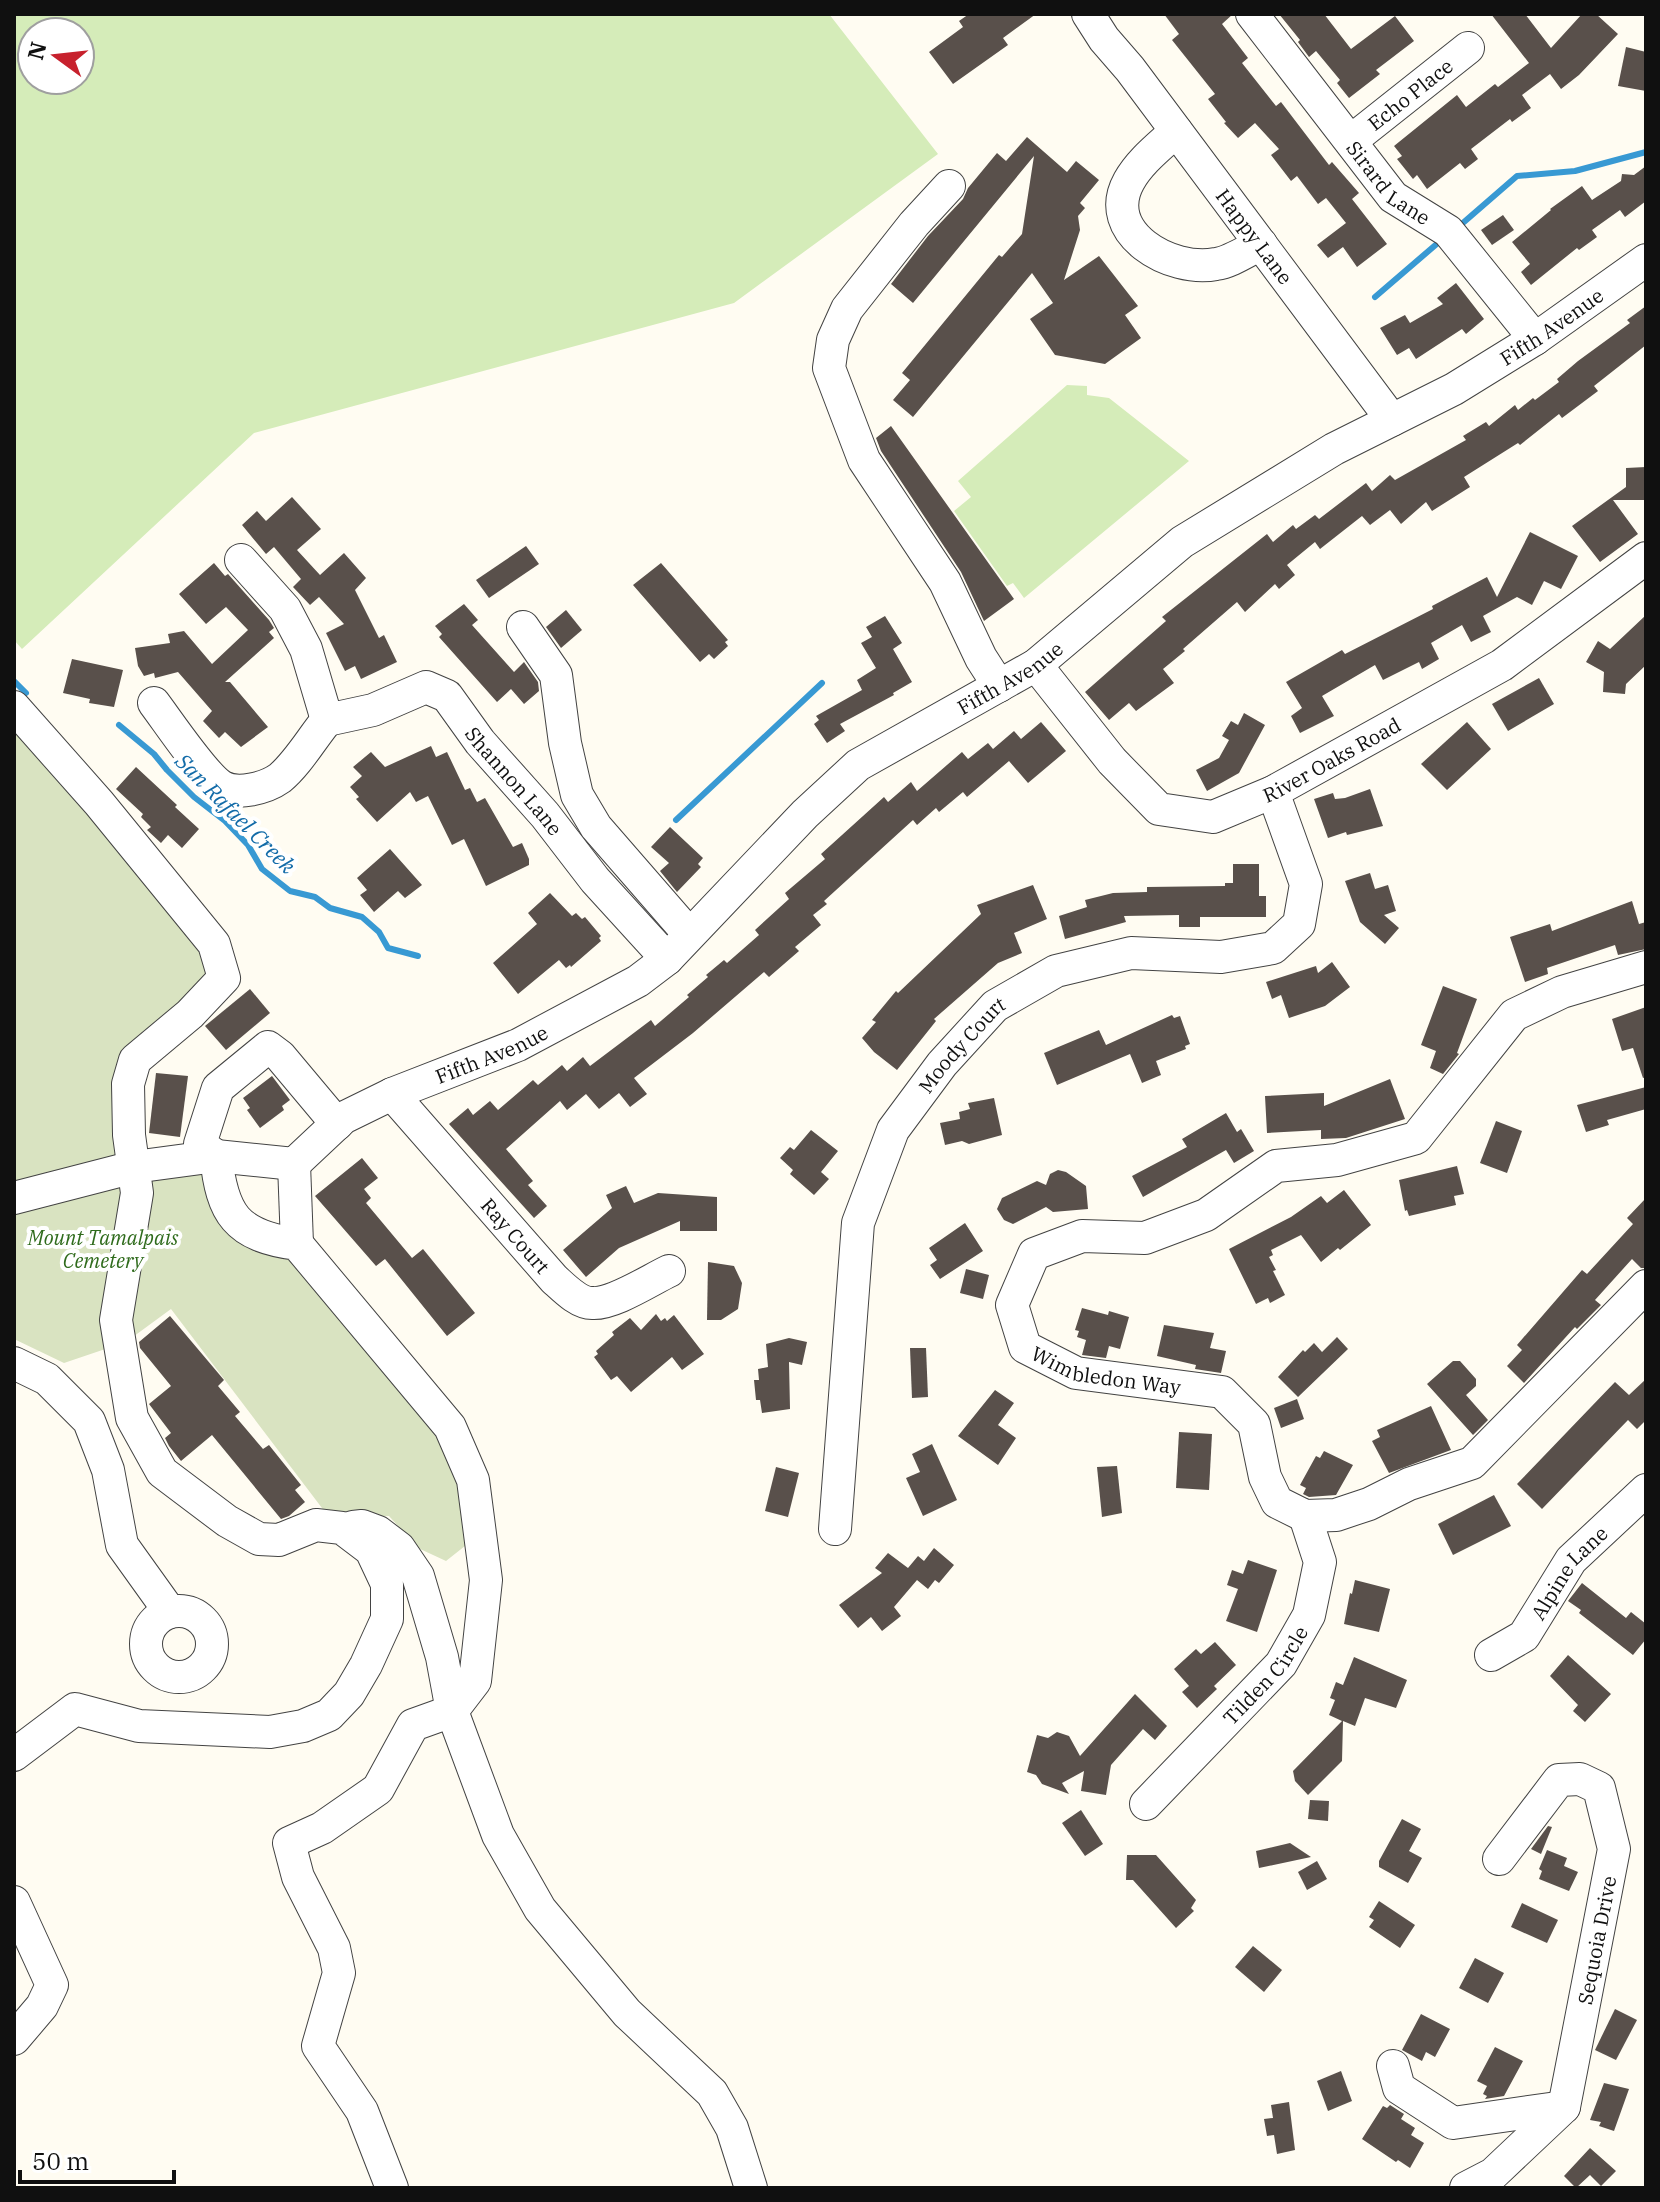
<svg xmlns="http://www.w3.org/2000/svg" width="1660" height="2202" font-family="'IBM Plex Serif',serif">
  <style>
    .green { fill: #d5ecb9; fill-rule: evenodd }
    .cemetery { fill: #d9e3c1 }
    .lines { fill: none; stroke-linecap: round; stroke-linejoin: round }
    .stream { stroke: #3899d3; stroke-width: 6 }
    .building { fill: #59504b }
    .minor-casing { stroke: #434343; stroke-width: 34 }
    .minor { stroke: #fff; stroke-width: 32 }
    .labels { text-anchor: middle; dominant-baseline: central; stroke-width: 8; stroke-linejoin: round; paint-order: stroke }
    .street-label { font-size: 20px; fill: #101010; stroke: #fff }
    .park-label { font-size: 20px; font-style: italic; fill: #2f6b1c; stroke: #fff }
    .water-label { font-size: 22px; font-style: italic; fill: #126ba8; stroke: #fff }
  </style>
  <rect width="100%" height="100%" fill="#fffcf2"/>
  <!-- green -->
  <g class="green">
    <path d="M14,14h815l109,140 -204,149 -480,130 -232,216 -8,-9zM32,32h48v48h-48z"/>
    <polygon points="1067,385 1087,386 1087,395 1109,398 1189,461 1024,598 1013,583 1007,586 954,511 971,497 958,481"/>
  </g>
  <!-- cemetery -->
  <polygon class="cemetery" points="14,720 211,955 213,978 128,1053 121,1160 204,1174 289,1258 435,1426 461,1482 470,1542 446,1561 418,1548 389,1516 354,1517 325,1512 171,1309 126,1342 64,1363 14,1339"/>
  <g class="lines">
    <!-- stream -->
    <g class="stream">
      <polyline points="1464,222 1517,176 1575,171 1646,152"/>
      <polyline points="1375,297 1439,242"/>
      <polyline points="14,681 26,693"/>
      <polyline points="119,725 154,754 167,770 194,797 225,821 248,845 262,869 290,891 315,897 330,908 362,917 379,932 388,948 418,956"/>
      <polyline points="676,820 822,683"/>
    </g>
  </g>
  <!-- building -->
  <g class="building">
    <polygon points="969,14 1036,14 1003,38 1008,45 953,84 929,52 963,27 959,21"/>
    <polygon points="1164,14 1233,14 1222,24 1248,58 1242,63 1276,106 1281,102 1329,165 1332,162 1359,193 1352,199 1387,244 1357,267 1343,247 1328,258 1317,245 1346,223 1326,198 1318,204 1297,176 1291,181 1271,155 1279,149 1255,123 1238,138 1224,123 1226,122 1208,99 1215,94 1172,40 1179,34"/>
    <polygon points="1279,14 1324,14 1351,49 1395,16 1414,41 1376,70 1380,74 1349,98 1337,83 1340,80 1316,51 1309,57 1298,42 1300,40"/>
    <polygon points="1491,14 1525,14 1551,48 1582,14 1596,14 1618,34 1579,75 1561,89 1550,74 1522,95 1531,108 1512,122 1510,119 1471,149 1478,159 1465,169 1460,163 1427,189 1417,175 1413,179 1397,159 1402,156 1394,146 1457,95 1466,107 1495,84 1498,87 1529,63"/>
    <polygon points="1626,47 1646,52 1646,91 1618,86"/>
    <polygon points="1027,137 1067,172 1076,161 1099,180 1080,203 1085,208 1078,216 1080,230 1064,280 1099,256 1138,306 1125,315 1141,338 1105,364 1055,355 1030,319 1053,303 1032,273 913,417 893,400 910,380 902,373 999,255 1002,257 1022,234 1034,156 913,303 891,284 928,236 963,199 968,188 997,153 1006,161"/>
    <polygon points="1646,166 1646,201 1625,217 1620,210 1592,230 1597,237 1579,250 1577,248 1531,285 1521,272 1530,264 1512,242 1551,210 1550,209 1582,186 1592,200 1621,181 1622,174 1634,175"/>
    <polygon points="1503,215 1514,230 1492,245 1481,230"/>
    <polygon points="1456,283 1484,319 1466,334 1462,329 1416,359 1409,348 1397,355 1380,328 1405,315 1410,323 1443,304 1437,298"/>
    <polygon points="1646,306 1646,345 1594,386 1598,391 1562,418 1559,414 1520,445 1518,443 1464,477 1470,487 1432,511 1426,502 1401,524 1390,510 1370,525 1362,516 1320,549 1315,542 1287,565 1295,575 1279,589 1275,584 1245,612 1237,602 1183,649 1185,651 1163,669 1174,683 1136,711 1129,703 1109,720 1085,692 1166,621 1162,617 1267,534 1273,542 1293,525 1296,529 1315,515 1319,519 1366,483 1372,491 1390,475 1395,480 1466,440 1463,436 1486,422 1489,426 1515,405 1518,410 1533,398 1535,400 1559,382 1557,379 1578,361 1630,323 1627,320"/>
    <polygon points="891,426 1014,599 984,621 961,572 881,451 876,438"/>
    <polygon points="1646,467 1646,500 1613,500 1638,534 1600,562 1572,526 1626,487 1626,468"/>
    <polygon points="292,497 321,529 297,550 320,575 344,553 366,578 355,590 379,638 384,635 397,662 361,679 355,666 345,671 326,633 344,624 319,597 310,605 293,587 301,579 274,547 266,554 242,525 257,511 266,521"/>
    <polygon points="1530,532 1578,556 1561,589 1544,581 1532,605 1517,597 1483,616 1491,632 1471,642 1462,625 1431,643 1439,659 1422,669 1419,662 1383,680 1375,665 1322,696 1334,716 1300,733 1291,716 1302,708 1286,682 1342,650 1345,654 1433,609 1432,606 1487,577 1497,597"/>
    <polygon points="526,546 539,564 489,598 476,580"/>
    <polygon points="214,563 225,576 228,574 269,620 274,628 269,632 274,638 225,682 230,682 268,727 241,747 225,732 219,738 203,721 212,711 178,672 155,678 154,673 144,676 138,666 135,648 170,643 168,634 184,631 212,664 248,630 226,607 206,624 179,594"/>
    <polygon points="661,563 728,640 725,642 728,646 714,659 709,654 700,662 633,585"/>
    <polygon points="464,604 478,620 472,625 514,672 524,662 538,682 539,691 524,704 511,689 497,702 439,637 442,634 435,626"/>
    <polygon points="566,610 582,630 561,648 546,627"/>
    <polygon points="1646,615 1646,665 1626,684 1625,694 1603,692 1604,672 1586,662 1598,641 1610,649"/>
    <polygon points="885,616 902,643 893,649 912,682 893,693 894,695 840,724 845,731 827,743 814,724 819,720 816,716 862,690 857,680 876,668 861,643 872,637 866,627"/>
    <polygon points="72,659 123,670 114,707 89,703 90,699 63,693"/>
    <polygon points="1539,678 1554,704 1508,731 1492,704"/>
    <polygon points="1244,713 1265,725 1239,773 1207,791 1196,770 1219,758 1229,740 1222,736 1231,721 1238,725"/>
    <polygon points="1041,722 1066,751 1028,783 1009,761 967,797 963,792 939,812 936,808 917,825 913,820 824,901 827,904 813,915 821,925 795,947 799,951 769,977 764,972 693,1033 634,1078 647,1094 630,1107 619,1093 599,1109 586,1094 567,1110 560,1101 506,1149 533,1181 528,1185 547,1206 534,1218 449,1124 468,1108 473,1115 490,1101 498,1110 533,1080 538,1085 562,1065 567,1071 583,1057 590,1066 651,1020 655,1026 689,997 687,995 708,977 706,975 724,960 727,963 759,935 755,930 789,899 785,893 825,859 821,854 884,797 888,802 911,782 917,791 962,752 968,759 988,743 993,749 1014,731 1021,739"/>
    <polygon points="1467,722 1491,749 1447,790 1421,764"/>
    <polygon points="431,746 436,757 447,752 465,790 470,788 477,802 485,798 513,847 522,843 529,859 529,865 486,886 464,839 452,845 428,796 416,802 410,792 377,822 356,799 359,797 350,787 362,776 353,767 371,752 385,767"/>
    <polygon points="136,767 177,805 175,807 199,829 182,848 168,835 161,843 147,830 151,827 141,817 143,814 116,789"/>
    <polygon points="1370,789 1383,826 1347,835 1346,832 1328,838 1314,799 1333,793 1335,799 1345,798"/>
    <polygon points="670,827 703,858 698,864 701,867 677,892 660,871 669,863 651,847"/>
    <polygon points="390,849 422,885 405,898 398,891 374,912 360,895 367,890 357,878"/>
    <polygon points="1233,864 1259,864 1259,896 1266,896 1266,917 1200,917 1200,927 1179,927 1179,915 1124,916 1126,922 1065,939 1059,916 1087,907 1085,900 1113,893 1147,892 1147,887 1225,886 1225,883 1233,883"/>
    <polygon points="1370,873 1375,889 1388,885 1396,911 1384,915 1399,928 1385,944 1360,922 1345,881"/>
    <polygon points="1033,885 1047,919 1014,933 1022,953 998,963 934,1019 936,1021 897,1070 874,1052 862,1038 876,1022 872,1020 896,991 898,993 981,914 977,905"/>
    <polygon points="550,893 572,916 576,913 582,919 585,917 601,936 599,938 601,941 571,967 570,965 566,968 559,960 518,994 493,963 537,924 528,913"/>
    <polygon points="1632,901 1639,924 1646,922 1646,949 1618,955 1615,945 1547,968 1548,974 1525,982 1510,937 1550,924 1552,931"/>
    <polygon points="1332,962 1350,987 1325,1006 1289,1018 1281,995 1272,999 1266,982 1316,966 1318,973"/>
    <polygon points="1443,986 1477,999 1457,1053 1459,1054 1443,1074 1430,1068 1436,1051 1421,1045"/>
    <polygon points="250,989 270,1013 226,1050 205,1026"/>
    <polygon points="1646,1007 1646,1077 1643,1078 1633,1048 1622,1051 1612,1019"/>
    <polygon points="1172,1015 1174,1018 1180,1016 1190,1044 1185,1046 1186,1049 1156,1061 1161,1075 1142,1083 1130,1054 1057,1085 1044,1053 1099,1030 1106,1045"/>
    <polygon points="156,1073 188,1076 180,1137 149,1133"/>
    <polygon points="272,1076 290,1100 282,1106 284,1110 260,1128 247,1110 250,1108 243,1098"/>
    <polygon points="1390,1079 1405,1119 1346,1138 1321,1139 1321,1130 1267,1133 1265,1096 1324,1093 1324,1106"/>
    <polygon points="1646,1087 1646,1109 1607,1120 1609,1125 1586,1132 1577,1105"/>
    <polygon points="994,1098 1002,1135 969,1144 962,1141 945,1145 940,1123 960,1119 959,1112 970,1109 968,1103"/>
    <polygon points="1226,1113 1237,1132 1241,1129 1254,1151 1234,1163 1226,1150 1143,1197 1132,1176 1187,1147 1182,1139"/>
    <polygon points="1496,1121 1522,1131 1507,1173 1480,1163"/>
    <polygon points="811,1130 838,1151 821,1172 829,1179 814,1195 790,1174 793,1170 780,1158 790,1147 794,1150"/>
    <polygon points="362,1158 378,1178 364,1189 371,1198 366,1203 412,1258 423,1249 475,1313 447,1336 385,1259 376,1266 315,1196"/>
    <polygon points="1457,1166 1464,1194 1454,1196 1456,1205 1409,1216 1407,1210 1405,1211 1399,1180"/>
    <polygon points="1058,1170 1066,1172 1086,1186 1088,1209 1053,1212 1046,1207 1013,1224 1004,1220 997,1209 1002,1198 1037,1181 1046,1185 1050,1174"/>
    <polygon points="626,1186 634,1203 658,1193 717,1197 717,1231 680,1231 680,1221 619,1248 586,1277 563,1250 612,1208 606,1195"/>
    <polygon points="1344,1190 1371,1225 1340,1250 1338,1248 1321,1262 1301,1235 1271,1250 1273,1255 1269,1257 1276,1270 1273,1271 1285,1295 1270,1303 1268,1298 1256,1304 1229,1249 1291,1217 1321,1196 1327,1203"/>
    <polygon points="1646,1198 1646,1268 1641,1268 1632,1259 1595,1300 1601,1305 1577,1329 1575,1327 1524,1383 1507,1366 1522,1350 1517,1345 1582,1270 1587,1274 1633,1224 1627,1218"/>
    <polygon points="965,1223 983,1251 940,1279 930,1265 937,1260 929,1248"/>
    <polygon points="708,1262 734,1266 742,1283 738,1309 721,1320 707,1320"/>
    <polygon points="966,1269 989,1275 983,1299 960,1293"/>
    <polygon points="1082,1308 1108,1315 1109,1311 1129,1317 1120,1349 1109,1346 1106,1358 1082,1355 1086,1340 1077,1337 1079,1331 1075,1330"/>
    <polygon points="656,1314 661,1321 665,1318 667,1321 674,1315 704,1354 682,1370 672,1357 631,1392 617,1376 611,1380 594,1357 598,1354 596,1351 614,1335 612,1332 630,1318 641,1330"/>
    <polygon points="170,1316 224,1380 218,1386 240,1412 235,1416 263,1449 269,1445 301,1485 295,1490 305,1502 289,1516 281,1519 212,1435 181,1461 169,1446 165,1438 171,1433 149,1404 171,1386 140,1348 139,1342"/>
    <polygon points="1164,1325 1214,1333 1210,1348 1226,1351 1221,1373 1195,1369 1196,1365 1157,1356"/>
    <polygon points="1337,1337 1348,1349 1298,1397 1278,1377 1303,1350 1305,1352 1314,1343 1322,1352"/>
    <polygon points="789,1338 807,1342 802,1365 789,1362 790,1409 762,1413 760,1400 756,1400 754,1380 759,1380 758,1369 768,1367 766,1344"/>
    <polygon points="910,1348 926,1348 928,1397 912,1398"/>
    <polygon points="1453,1361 1460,1361 1476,1379 1476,1386 1466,1395 1488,1420 1473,1435 1427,1384"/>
    <polygon points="1646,1379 1646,1420 1637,1429 1628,1420 1542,1509 1517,1484 1615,1382 1629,1395"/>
    <polygon points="995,1390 1014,1403 998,1425 1016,1438 998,1465 958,1436"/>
    <polygon points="1297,1399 1304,1419 1281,1428 1274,1408"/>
    <polygon points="1431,1406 1451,1450 1389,1473 1372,1441 1380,1437 1377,1430"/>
    <polygon points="1179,1432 1212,1434 1209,1490 1176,1488"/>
    <polygon points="932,1444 957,1500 923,1516 906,1478 920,1472 912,1454"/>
    <polygon points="1324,1451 1353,1465 1336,1495 1309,1497 1303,1494 1306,1488 1300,1485 1316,1456 1320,1458"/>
    <polygon points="1117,1466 1122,1513 1102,1517 1097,1467"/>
    <polygon points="776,1467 799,1473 788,1517 765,1511"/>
    <polygon points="1494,1495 1511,1526 1453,1555 1438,1524"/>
    <polygon points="934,1548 954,1565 939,1583 935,1580 928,1589 917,1580 894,1607 901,1616 882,1631 871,1617 858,1628 839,1605 882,1573 875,1568 888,1553 908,1568 918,1556 924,1561"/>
    <polygon points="1248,1560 1277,1570 1257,1632 1226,1621 1238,1589 1227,1585 1232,1570 1243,1574"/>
    <polygon points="1355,1580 1390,1589 1379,1632 1344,1624 1350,1593 1352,1594"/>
    <polygon points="1582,1583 1626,1618 1631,1612 1646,1624 1646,1639 1633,1655 1579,1613 1581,1610 1568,1601"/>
    <polygon points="1215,1642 1236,1665 1214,1686 1217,1689 1197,1708 1182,1692 1189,1686 1174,1669 1196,1649 1201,1654"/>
    <polygon points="1568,1655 1611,1694 1585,1722 1573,1711 1578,1705 1550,1676"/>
    <polygon points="1354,1657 1407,1680 1396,1708 1365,1698 1355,1726 1343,1721 1342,1761 1308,1795 1295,1781 1293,1771 1342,1721 1329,1715 1335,1700 1330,1698 1336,1682 1343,1685"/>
    <polygon points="1135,1694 1167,1726 1155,1740 1143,1729 1111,1765 1106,1795 1081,1791 1084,1771 1062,1783 1069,1794 1042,1784 1036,1775 1027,1772 1037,1735 1048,1738 1057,1732 1069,1736 1080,1756"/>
    <polygon points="1310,1800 1329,1801 1328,1821 1308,1819"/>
    <polygon points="1081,1810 1103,1844 1085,1856 1062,1823"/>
    <polygon points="1402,1819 1421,1829 1409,1851 1422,1858 1408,1883 1379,1867 1379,1861"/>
    <polygon points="1548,1826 1552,1827 1541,1854 1531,1849"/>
    <polygon points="1290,1843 1311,1857 1259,1868 1256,1851"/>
    <polygon points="1547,1850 1567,1858 1564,1866 1578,1872 1569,1891 1539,1879 1542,1871 1539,1869"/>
    <polygon points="1127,1855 1156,1855 1196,1900 1191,1908 1194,1911 1176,1928 1133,1880 1126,1880"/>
    <polygon points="1317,1861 1327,1879 1307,1890 1298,1872"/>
    <polygon points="1379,1901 1415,1925 1400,1948 1369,1927 1374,1920 1369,1917"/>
    <polygon points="1522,1903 1558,1920 1547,1943 1511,1927"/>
    <polygon points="1253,1946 1282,1970 1264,1992 1235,1967"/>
    <polygon points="1475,1958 1504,1973 1488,2003 1459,1988"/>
    <polygon points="1615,2009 1637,2020 1616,2060 1595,2050"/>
    <polygon points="1421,2014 1450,2029 1435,2057 1426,2052 1422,2061 1402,2050"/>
    <polygon points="1495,2047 1523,2061 1504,2096 1485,2099 1487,2096 1483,2094 1487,2086 1477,2081"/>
    <polygon points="1341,2071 1352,2101 1328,2111 1317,2081"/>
    <polygon points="1604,2083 1629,2089 1614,2131 1599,2126 1601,2122 1590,2120"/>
    <polygon points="1289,2102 1295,2150 1277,2154 1274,2135 1267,2136 1264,2119 1273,2118 1271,2105"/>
    <polygon points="1390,2105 1404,2114 1401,2119 1415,2128 1411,2135 1424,2143 1410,2168 1398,2160 1396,2162 1362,2139 1383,2106 1387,2108"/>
    <polygon points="1590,2148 1616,2171 1601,2186 1590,2175 1576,2188 1564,2176"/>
  </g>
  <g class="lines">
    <!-- minor casing -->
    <g class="minor-casing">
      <g id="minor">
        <path id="s1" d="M1088,14l16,25 26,30 262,351"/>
        <path id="s2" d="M1252,14l141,183 55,34 87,108"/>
        <path d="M1176,131c-16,15 -36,30 -47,50 -29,52 42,92 87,83 15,-2 32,-14 45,-20"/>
        <path id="s3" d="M1352,140l116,-92"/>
        <polyline points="949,186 914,224 847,309 833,340 829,368 864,460 945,582 981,658 999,686"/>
        <polyline points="241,560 285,609 306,649 327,720"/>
        <polyline points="523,627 556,675 565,743 577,795 596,827 689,934"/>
        <path id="s4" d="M1036,665l76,96 47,48 54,8 60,-25 229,-127 144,-107"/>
        <path d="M154,703c15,20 49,71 67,83 16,10 45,2 59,-8 18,-15 32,-40 47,-58"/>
        <polyline points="14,707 99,803 214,944 224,978 190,1014 135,1060 128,1084 129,1135 137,1193 116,1320 132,1418 162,1472 227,1521 259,1539 279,1540 316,1525 342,1528 371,1550 387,1584 387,1619 366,1665 349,1694 329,1715 303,1726 270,1732 139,1726 75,1709 14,1755"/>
        <path id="s5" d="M327,720l46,-10 53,-23 21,9 33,46 65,73 50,65 72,79"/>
        <path id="s6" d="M1646,967l-84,25 -48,23 -98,123 -79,22 -61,6 -70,49 -61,23 -63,-2 -48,18 -22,51 13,42 51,26 146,19 32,32 11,53 12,25 28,14 31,-1 33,-11 40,-20 63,-21 174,-177"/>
        <path id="s7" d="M392,1094l162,185c10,9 24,24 38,24 20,2 58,-23 77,-32"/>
        <path d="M337,1124l-57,-68 -12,-9 -50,41 -18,56 16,12c6,58 20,80 81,88l153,183 23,53 13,100 -11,101 -23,30 -10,-54 -24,-81 -19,-28 -21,-16 -16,-6 -9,1"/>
        <polyline points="294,1164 297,1244"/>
        <path id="s8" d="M14,1198l120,-31 82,-11 78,8 49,-46 49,-24 126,-49 120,-64 29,-22 138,-145 53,-49 178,-100 146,-123 152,-93 120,-60 81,-50 111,-79"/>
        <polyline points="14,1363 47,1379 89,1421 108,1470 122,1545 170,1612"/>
        <path id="s9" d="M835,1529l23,-306 35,-93 49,-66 53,-58 61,-35 75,-18 90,4 52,-9 26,-24 7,-40 -33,-92"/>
        <circle cx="179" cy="1644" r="33"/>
        <path id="s10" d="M1491,1655l33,-19 47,-76 75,-70"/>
        <path id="s11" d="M1146,1804l135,-140 28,-49 11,-53 -15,-46"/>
        <polyline points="14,1902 52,1985 42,2006 14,2039"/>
        <polyline points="1393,2066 1399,2088 1453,2123 1564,2107"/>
        <polyline points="392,2188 362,2111 318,2046 339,1973 334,1948 298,1877 289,1843 322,1828 378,1789 413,1725 452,1711 498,1835 540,1909 627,2013 712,2093 732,2128 751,2188"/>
        <path id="s12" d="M1466,2188l27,-14 71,-67 50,-258 -15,-61 -19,-9 -21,1 -60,79"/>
      </g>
    </g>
    <!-- minor -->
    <use href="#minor" class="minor"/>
  </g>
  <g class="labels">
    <!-- street labels -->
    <g class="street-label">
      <text stroke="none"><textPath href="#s3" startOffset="74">Echo Place</textPath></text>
      <text stroke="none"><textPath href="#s2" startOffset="218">Sirard Lane</textPath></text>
      <text stroke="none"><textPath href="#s1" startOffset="278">Happy Lane</textPath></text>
      <text stroke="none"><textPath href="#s8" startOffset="1810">Fifth Avenue</textPath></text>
      <text stroke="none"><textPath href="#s8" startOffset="1162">Fifth Avenue</textPath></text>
      <text stroke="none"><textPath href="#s4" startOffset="376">River Oaks Road</textPath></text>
      <text stroke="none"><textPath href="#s5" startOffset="236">Shannon Lane</textPath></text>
      <text stroke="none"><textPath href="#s9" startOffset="516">Moody Court</textPath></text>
      <text stroke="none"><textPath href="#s8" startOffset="514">Fifth Avenue</textPath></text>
      <text stroke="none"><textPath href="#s7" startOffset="188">Ray Court</textPath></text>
      <text stroke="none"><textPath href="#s6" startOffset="892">Wimbledon Way</textPath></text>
      <text stroke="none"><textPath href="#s10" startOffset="116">Alpine Lane</textPath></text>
      <text stroke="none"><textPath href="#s11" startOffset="176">Tilden Circle</textPath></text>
      <text stroke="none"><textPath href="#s12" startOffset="298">Sequoia Drive</textPath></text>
    </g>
    <!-- park labels -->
    <g class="park-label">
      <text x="103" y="1237">Mount Tamalpais<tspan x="103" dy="23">Cemetery</tspan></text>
    </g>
    <!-- water labels -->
    <g class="water-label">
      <text transform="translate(236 813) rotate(45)">San Rafael Creek</text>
    </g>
  </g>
  <!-- border -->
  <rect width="1660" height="2202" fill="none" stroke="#101010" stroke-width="32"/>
  <!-- north arrow -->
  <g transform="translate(56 56) rotate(285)"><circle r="38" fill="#ffffff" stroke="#9f9f9f" stroke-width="2"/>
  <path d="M0-6L14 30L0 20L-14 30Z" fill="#c7212d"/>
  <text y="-12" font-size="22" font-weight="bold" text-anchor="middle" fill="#101010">N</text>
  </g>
  <!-- scale -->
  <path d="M20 2170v12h154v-12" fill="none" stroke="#101010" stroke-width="4"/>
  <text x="32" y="2170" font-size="24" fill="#101010" stroke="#ffffff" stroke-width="6" paint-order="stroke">50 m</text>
</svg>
